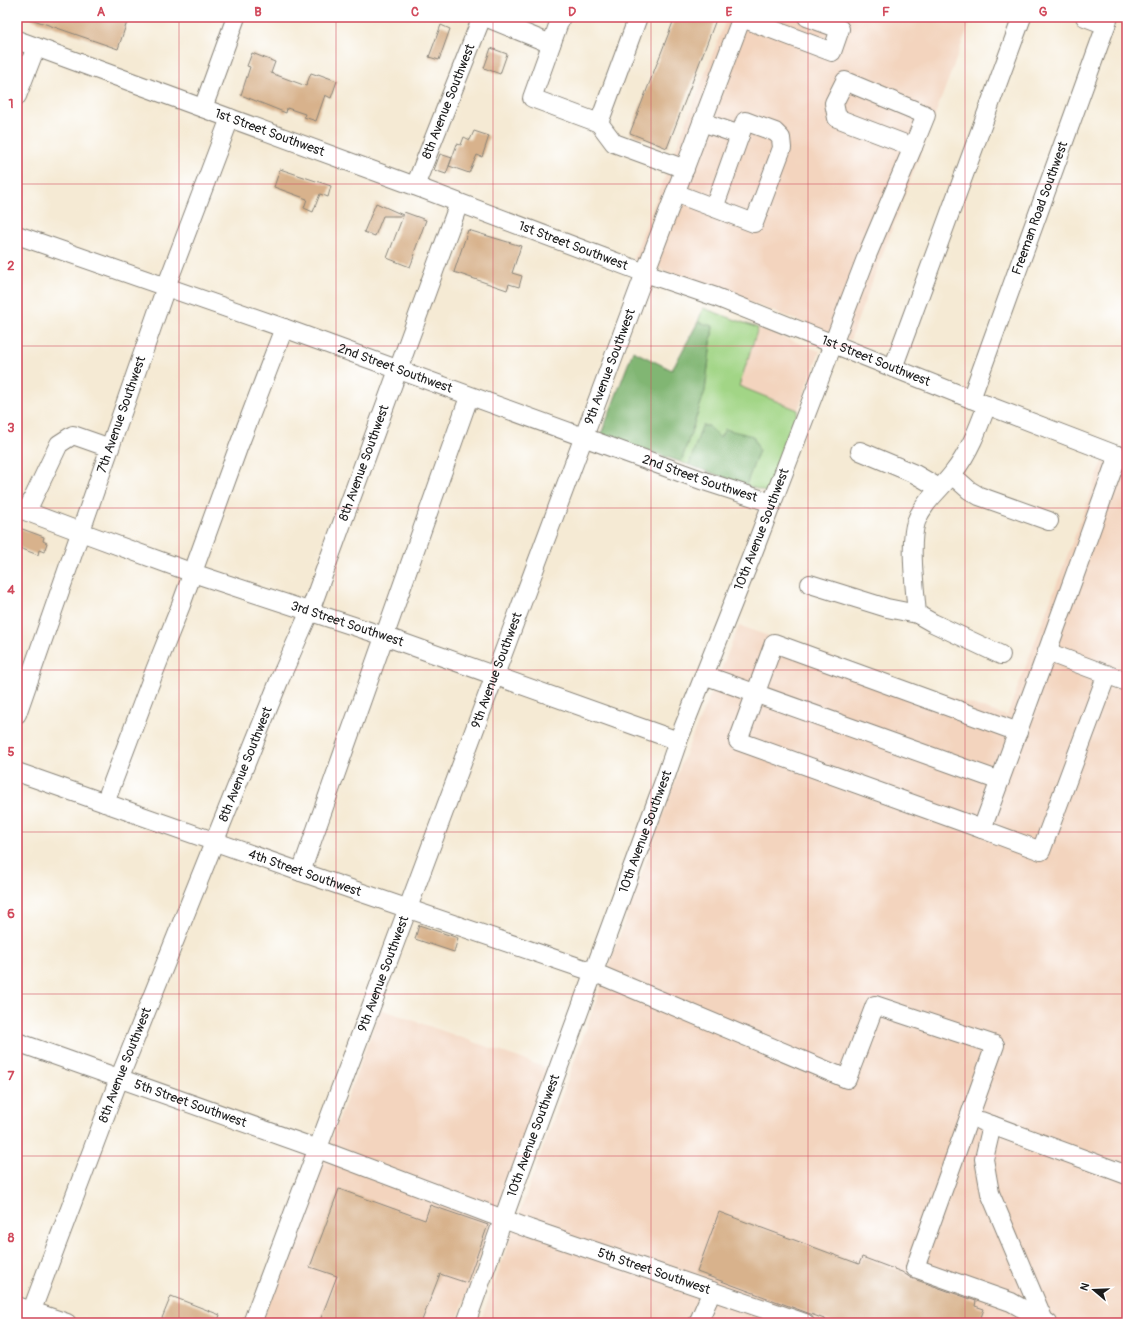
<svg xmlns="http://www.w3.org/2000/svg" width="1144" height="1340" font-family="Pangolin,sans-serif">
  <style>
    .built { fill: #f3d4be }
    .green { fill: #a2d586; stroke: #5f7851 }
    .forest { fill: #81b673; stroke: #4e6948 }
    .building { fill: #d8b28c }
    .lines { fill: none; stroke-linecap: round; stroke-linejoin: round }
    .minor-casing { stroke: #888378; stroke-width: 20 }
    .minor { stroke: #fff; stroke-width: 18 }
    .grid { fill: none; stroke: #d1495b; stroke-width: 1; stroke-opacity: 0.55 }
    .labels { text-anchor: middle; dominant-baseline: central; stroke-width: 4; stroke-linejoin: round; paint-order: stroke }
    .street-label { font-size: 13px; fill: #1c1c1c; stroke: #fff }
    .neatline { fill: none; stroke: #d1495b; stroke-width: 1.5 }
    .grid-label { font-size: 13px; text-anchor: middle; font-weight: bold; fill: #d1495b }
  </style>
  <rect width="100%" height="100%" fill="#fff"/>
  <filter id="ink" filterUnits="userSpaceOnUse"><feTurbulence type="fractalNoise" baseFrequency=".025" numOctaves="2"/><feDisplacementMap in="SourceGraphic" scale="8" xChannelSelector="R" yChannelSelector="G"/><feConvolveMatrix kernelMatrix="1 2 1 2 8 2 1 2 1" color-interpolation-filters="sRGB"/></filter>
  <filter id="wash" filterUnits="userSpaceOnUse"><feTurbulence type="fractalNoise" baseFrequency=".012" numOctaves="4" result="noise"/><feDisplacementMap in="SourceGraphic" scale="16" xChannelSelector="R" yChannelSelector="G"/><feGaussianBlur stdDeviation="0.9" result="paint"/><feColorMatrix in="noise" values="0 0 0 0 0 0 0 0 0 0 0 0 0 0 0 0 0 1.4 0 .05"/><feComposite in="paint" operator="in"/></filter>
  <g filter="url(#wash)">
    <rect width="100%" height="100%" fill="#f5ead4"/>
    <!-- built -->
    <g class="built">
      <polygon points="727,17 972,17 850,340 633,259"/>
      <polygon points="758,328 820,351 798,410 739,386"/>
      <polygon points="1103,461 1127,470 1127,1323 480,1323 683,759 739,626 1007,716"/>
      <polygon points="381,1009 550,1069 456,1323 261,1323"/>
    </g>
    <!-- green -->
    <polygon class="green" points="703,308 758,328 739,386 798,410 768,493 746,485 759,450 720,438 709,426 702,426 689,465 681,462 705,391 713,327 698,322"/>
    <!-- forest -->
    <g class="forest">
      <polygon points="698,322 713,326 705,391 681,462 601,435 633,351 672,370"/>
      <polygon points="702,426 709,426 720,438 725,429 753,436 759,450 746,485 689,465"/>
    </g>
    <g id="blocks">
      <!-- building -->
      <g class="building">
        <polygon points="31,17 112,17 127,22 118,49 31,19"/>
        <polygon points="675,17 717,17 667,148 630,133"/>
        <polygon points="441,25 450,29 439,60 429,57"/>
        <polygon points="491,48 507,54 500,74 484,68"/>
        <polygon points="252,53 275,62 271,73 306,86 311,73 317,75 318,74 337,81 331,98 325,95 316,121 304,117 305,114 287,108 286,113 241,95 250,67 247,66"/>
        <polygon points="474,131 489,136 482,157 477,155 469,173 449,166 457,144 461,145 464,137 470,140"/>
        <polygon points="440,154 452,158 446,174 434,170"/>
        <polygon points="280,169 331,186 328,197 320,194 313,212 304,208 307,199 274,187"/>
        <polygon points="376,203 403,215 404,212 426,220 414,253 415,254 410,267 387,258 403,216 383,216 375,236 364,232"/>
        <polygon points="468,230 521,246 512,273 522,276 519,287 509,284 507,290 454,272"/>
        <polygon points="17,527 44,537 43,541 47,543 44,552 39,550 38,555 17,547"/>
        <polygon points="419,925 458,938 454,952 415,939"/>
        <polygon points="339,1189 425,1220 430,1205 488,1225 467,1283 440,1274 421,1323 319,1323 337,1276 310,1267"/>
        <polygon points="719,1212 859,1264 862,1257 902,1272 911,1278 976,1301 975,1306 984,1309 979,1323 835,1323 697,1272"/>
        <polygon points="171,1296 220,1315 217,1323 160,1323"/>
      </g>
    </g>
  </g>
  <g filter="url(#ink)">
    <use href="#blocks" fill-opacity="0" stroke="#888378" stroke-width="1"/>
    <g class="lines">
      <!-- minor casing -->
      <g class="minor-casing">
        <g id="minor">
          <polyline points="485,17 551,44"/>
          <polyline points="561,17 532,98 599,123 638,17"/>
          <polyline points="1085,17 1106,25"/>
          <polyline points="742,18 832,52 840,29 807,17"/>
          <path id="s1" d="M17,40l398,146 230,87 71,24 255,102 156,60"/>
          <polygon points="845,81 926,115 913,147 837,118 834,103"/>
          <polyline points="17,96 36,47"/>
          <polyline points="203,108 236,17"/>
          <polyline points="702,122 740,135"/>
          <polyline points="599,123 614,143 685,169"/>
          <path id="s2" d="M415,186l67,-169"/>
          <polyline points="675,193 754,223 782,148 781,138 775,132 745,121 714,208"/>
          <path id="s3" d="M17,235l267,93 420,153 68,22"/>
          <polyline points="893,368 1022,17"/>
          <path id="s4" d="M971,399l138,-382"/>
          <polyline points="860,451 915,474 939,488"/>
          <polyline points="952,475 969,490 979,496 1049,521"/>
          <path id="s5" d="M17,508l64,24 112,41 191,63 294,105"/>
          <polyline points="27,511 59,444 73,435 110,448"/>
          <polyline points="810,584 887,608 917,614 933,623 1001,655"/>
          <path d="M917,614c-2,-25 -8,-70 -1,-92 7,-20 24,-32 37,-49 16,-20 25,-44 34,-68"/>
          <polyline points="1047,652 1118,455"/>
          <polyline points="1107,674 1041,851 982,829 1047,652 1127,682"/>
          <polyline points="704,675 1000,781"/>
          <path id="s6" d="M17,714l149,-427 64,-169"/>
          <path id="s7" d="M17,772l284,100 292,100 254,107 28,-74 120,40 -80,223 96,34 37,21"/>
          <polyline points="105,803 155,670 181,605 238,448 284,328"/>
          <polyline points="982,829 738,741 774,643 1018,732"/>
          <polyline points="301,872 469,397"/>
          <path id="s8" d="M17,1042l301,107 212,80 275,94"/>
          <polyline points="981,1121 1127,1175"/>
          <polyline points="992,1125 984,1159 990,1193 1045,1323"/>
          <polyline points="17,1306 67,1323"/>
          <path id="s9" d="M27,1323l92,-244 160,-398 31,-70 149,-408"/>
          <path id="s10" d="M252,1323l125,-332 268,-718 97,-256"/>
          <path id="s11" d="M466,1323l54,-151 147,-399 11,-32 76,-191 114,-297 45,-106"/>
          <polyline points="698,1323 712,1291"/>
        </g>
      </g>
      <!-- minor -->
      <use href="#minor" class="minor"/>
    </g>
  </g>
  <!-- grid -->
  <path class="grid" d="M179,17v1306M336,17v1306M493,17v1306M651,17v1306M808,17v1306M965,17v1306M17,184h1110M17,346h1110M17,508h1110M17,670h1110M17,832h1110M17,994h1110M17,1156h1110"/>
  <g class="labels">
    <!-- street labels -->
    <g class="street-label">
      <text stroke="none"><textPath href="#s2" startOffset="91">8th Avenue Southwest</textPath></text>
      <text stroke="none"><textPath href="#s1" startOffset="269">1st Street Southwest</textPath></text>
      <text stroke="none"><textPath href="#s4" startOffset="203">Freeman Road Southwest</textPath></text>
      <text stroke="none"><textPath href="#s1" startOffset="593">1st Street Southwest</textPath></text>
      <text stroke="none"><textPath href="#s1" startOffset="917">1st Street Southwest</textPath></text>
      <text stroke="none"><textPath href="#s10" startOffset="1021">9th Avenue Southwest</textPath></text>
      <text stroke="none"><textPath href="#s3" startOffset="401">2nd Street Southwest</textPath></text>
      <text stroke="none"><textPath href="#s6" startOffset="317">7th Avenue Southwest</textPath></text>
      <text stroke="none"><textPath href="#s9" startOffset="924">8th Avenue Southwest</textPath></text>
      <text stroke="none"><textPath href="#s3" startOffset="725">2nd Street Southwest</textPath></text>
      <text stroke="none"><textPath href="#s11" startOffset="847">10th Avenue Southwest</textPath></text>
      <text stroke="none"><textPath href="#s5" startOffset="350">3rd Street Southwest</textPath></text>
      <text stroke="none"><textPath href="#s10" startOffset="697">9th Avenue Southwest</textPath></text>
      <text stroke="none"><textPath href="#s9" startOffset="600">8th Avenue Southwest</textPath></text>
      <text stroke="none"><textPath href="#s11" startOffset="523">10th Avenue Southwest</textPath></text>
      <text stroke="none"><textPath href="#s7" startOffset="305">4th Street Southwest</textPath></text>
      <text stroke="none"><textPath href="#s10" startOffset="373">9th Avenue Southwest</textPath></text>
      <text stroke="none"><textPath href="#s9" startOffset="276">8th Avenue Southwest</textPath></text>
      <text stroke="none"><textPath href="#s8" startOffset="184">5th Street Southwest</textPath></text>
      <text stroke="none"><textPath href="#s11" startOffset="199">10th Avenue Southwest</textPath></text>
      <text stroke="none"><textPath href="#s8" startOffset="677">5th Street Southwest</textPath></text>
    </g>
  </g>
  <!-- margin -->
  <rect width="1144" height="1340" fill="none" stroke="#fff" stroke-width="44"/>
  <!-- north arrow -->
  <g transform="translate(1094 1290) rotate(289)" stroke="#ffffff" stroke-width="3" paint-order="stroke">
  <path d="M0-3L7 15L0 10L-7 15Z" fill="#1c1c1c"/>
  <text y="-6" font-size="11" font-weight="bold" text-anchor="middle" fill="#1c1c1c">N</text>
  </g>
  <rect x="22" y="22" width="1100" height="1296" class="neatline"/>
  <g class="grid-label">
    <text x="101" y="16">A</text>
    <text x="258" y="16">B</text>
    <text x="415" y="16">C</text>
    <text x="572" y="16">D</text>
    <text x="729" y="16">E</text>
    <text x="886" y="16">F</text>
    <text x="1043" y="16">G</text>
    <text x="11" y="108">1</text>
    <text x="11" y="270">2</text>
    <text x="11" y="432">3</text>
    <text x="11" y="594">4</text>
    <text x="11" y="756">5</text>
    <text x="11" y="918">6</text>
    <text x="11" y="1080">7</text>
    <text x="11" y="1242">8</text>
  </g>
</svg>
